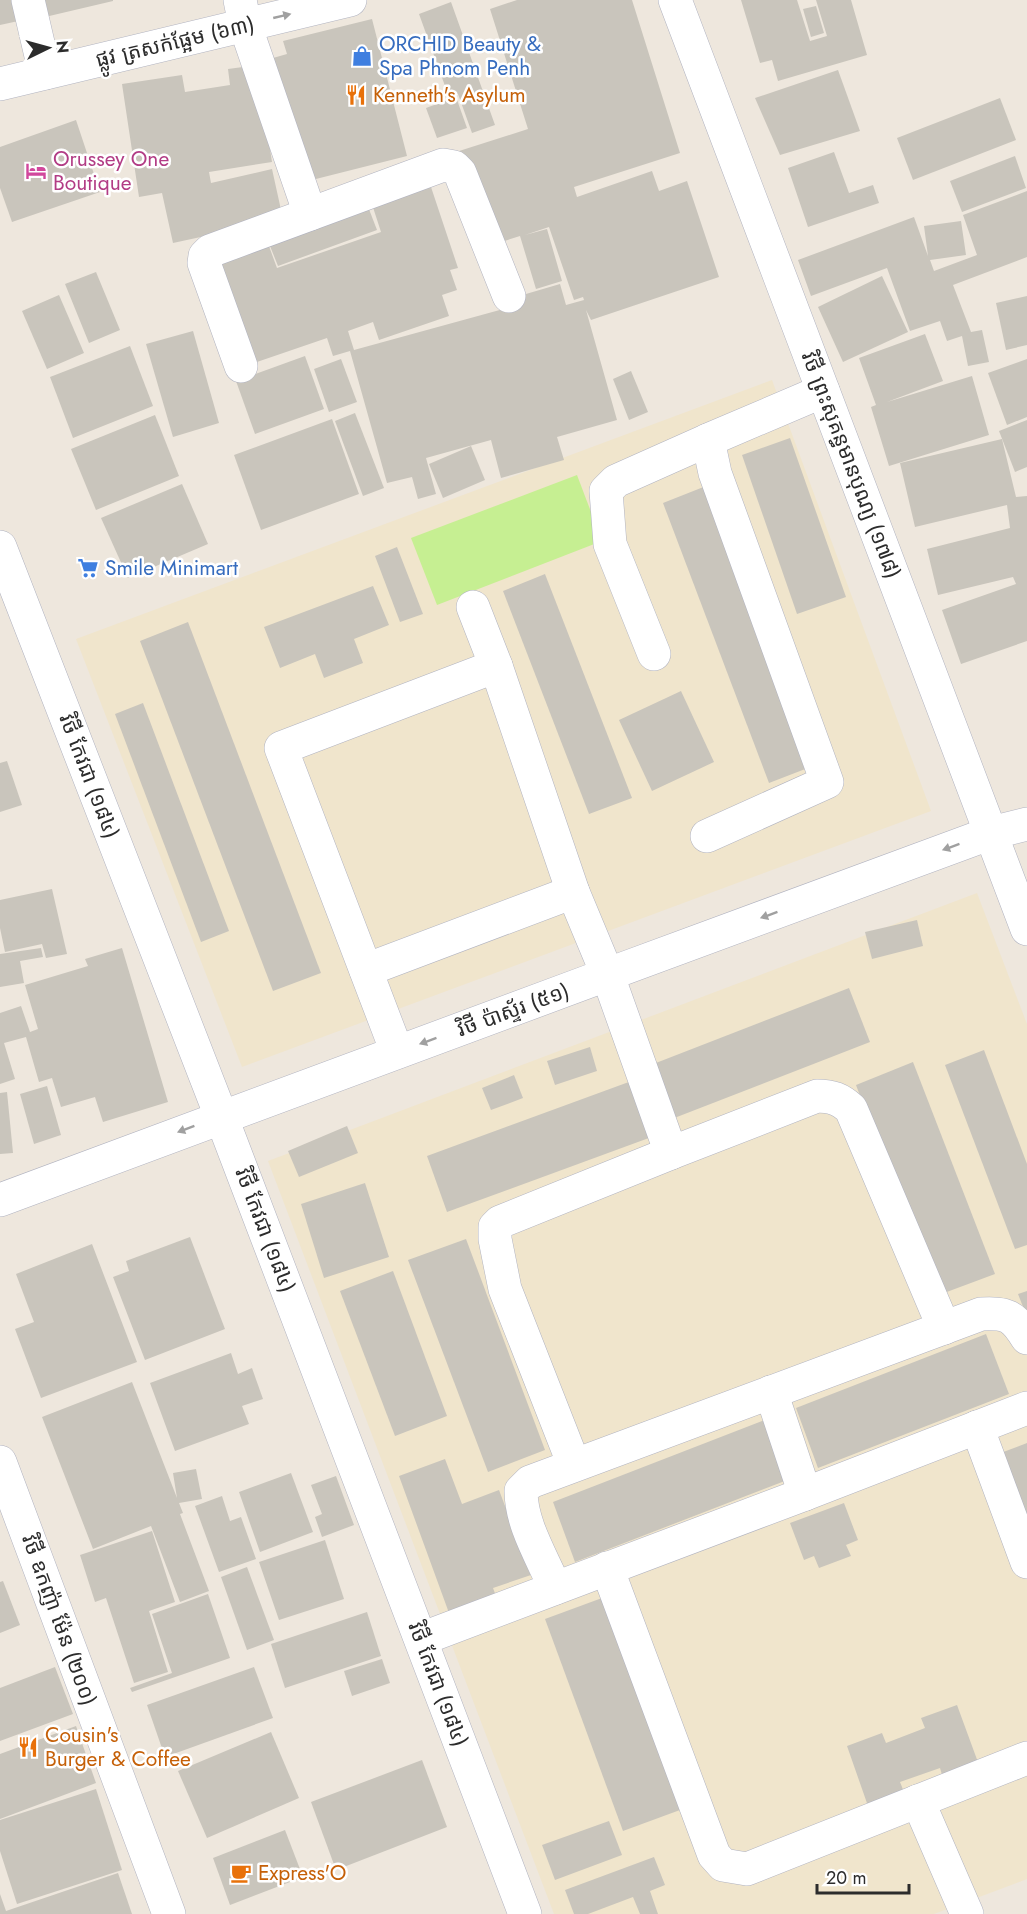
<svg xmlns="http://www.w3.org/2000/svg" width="1027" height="1914" font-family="Jost,'Noto Sans Khmer',sans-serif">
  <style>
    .education { fill: #f0e5cc }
    .pitch { fill: #c6ef92 }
    .building { fill: #c9c5bc }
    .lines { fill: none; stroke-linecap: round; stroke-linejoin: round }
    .minor-casing { stroke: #b1b3c0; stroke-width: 34 }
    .minor { stroke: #fff; stroke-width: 33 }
    .oneway { fill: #a0a0a0 }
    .labels { text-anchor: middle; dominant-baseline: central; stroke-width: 5; stroke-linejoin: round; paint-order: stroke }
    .street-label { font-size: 21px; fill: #2c2c2c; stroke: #fff }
    .shop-label { font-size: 21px; fill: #366cbe; stroke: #fff; text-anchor: start }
    .food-label { font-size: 21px; fill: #c56008; stroke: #fff; text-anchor: start }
    .hotel-label { font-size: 21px; fill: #b23c85; stroke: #fff; text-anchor: start }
  </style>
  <rect width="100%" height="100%" fill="#eee7dd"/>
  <!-- education -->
  <g class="education">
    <polygon points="772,380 931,811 242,1067 76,639"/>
    <polygon points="977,893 1027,1024 1027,1879 934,1914 554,1914 268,1161"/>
  </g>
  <!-- pitch -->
  <polygon class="pitch" points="577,475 602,541 437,605 411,538"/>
  <!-- building -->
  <g class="building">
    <polygon points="0,0 18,0 23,20 0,25"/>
    <polygon points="41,0 113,0 113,1 45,17"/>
    <polygon points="517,0 632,0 680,153 574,187 577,197 652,171 659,191 687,181 719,277 591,320 586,310 617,420 557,437 564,460 501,478 491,440 426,458 436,494 418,499 412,477 387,483 350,351 333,356 327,338 248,365 211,257 266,238 277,268 381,232 369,195 427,175 458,268 450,270 457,290 442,295 449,316 379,340 373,322 348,331 354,350 507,308 505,300 560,284 566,305 584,300 583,297 574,300 549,227 525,235 547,229 562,281 536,289 520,236 489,246 456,152 528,129 490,9"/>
    <polygon points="741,0 797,0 810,41 827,36 816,0 851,0 867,55 778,81 772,60 760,63"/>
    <polygon points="451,2 495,125 472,133 458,94 449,97 419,14"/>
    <polygon points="816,6 824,33 811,37 803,9"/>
    <polygon points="372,19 407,156 304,182 273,58 287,54 283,41"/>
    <polygon points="257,65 272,162 209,172 211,183 272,169 283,219 173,243 162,193 139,197 122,84 182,75 185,92 230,85 228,69"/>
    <polygon points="838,70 860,131 780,155 755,98"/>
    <polygon points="456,97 467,128 437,138 426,108"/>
    <polygon points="1000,98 1016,140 913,180 897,138"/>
    <polygon points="76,120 100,192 12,222 0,188 0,147"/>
    <polygon points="834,152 849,193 873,185 879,203 808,227 788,168"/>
    <polygon points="1015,156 1026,188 962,212 950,181"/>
    <polygon points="1027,191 1027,257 953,285 971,332 982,330 989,362 968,366 962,336 947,341 940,321 910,331 887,268 811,296 798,260 914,217 928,256 924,226 961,221 966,255 930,260 934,271 977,255 963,215"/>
    <polygon points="367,204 377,230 278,266 268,241"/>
    <polygon points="96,272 120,330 89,343 65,284"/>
    <polygon points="882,276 908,332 843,362 818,307"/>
    <polygon points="59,295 84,353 47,369 22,311"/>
    <polygon points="1027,296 1027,345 1006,350 996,303"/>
    <polygon points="193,331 219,423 173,437 146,344"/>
    <polygon points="925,334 943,381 887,402 972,376 989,435 889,466 871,407 876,405 859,358"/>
    <polygon points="130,346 153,406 73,438 50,377"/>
    <polygon points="305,356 324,409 255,434 236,381"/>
    <polygon points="341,359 357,402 329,412 314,369"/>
    <polygon points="1027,359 1027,417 1007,425 988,373"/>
    <polygon points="631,371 648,412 629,420 613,379"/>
    <polygon points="355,413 384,488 363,496 335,421"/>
    <polygon points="155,415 179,476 96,510 71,449"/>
    <polygon points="332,419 359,494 261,530 234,455"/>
    <polygon points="1027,420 1027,467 1015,472 999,431"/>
    <polygon points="790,438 846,597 797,614 742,455"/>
    <polygon points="1002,439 1016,497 1027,496 1027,641 961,664 942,610 1016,584 1013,577 938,595 927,549 1010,528 1007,505 915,527 900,463"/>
    <polygon points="471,446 485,480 443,498 429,464"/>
    <polygon points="182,484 208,544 128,578 101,518"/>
    <polygon points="706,486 813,766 769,783 663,503"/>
    <polygon points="397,547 423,614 400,622 375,556"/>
    <polygon points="545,574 632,798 589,814 503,591"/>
    <polygon points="373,586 389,625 354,639 363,663 324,678 315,654 280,668 264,627"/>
    <polygon points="188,622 321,973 273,991 140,641"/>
    <polygon points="681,691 714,762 652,791 619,720"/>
    <polygon points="143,703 229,931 201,942 115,714"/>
    <polygon points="7,761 22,805 0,812 0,763"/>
    <polygon points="52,889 67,954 46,958 42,944 5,952 0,928 0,900"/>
    <polygon points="917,920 923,946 872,959 865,932"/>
    <polygon points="41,948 43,957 20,961 24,983 0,987 0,954"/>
    <polygon points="122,948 168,1102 103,1122 95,1097 61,1107 52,1078 39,1082 26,1037 4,1043 15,1079 0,1084 0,1013 21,1006 30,1032 38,1029 25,985 88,966 85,959"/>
    <polygon points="849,988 870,1042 664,1122 643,1068"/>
    <polygon points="590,1047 597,1071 555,1085 547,1061"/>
    <polygon points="984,1050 1027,1164 1027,1245 1015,1249 945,1065"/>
    <polygon points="913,1062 995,1274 936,1296 856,1085"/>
    <polygon points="514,1075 523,1098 491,1110 482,1088"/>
    <polygon points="637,1079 657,1135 447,1212 427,1156"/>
    <polygon points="47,1086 61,1135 34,1144 20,1094"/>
    <polygon points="7,1092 13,1153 0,1154 0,1093"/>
    <polygon points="347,1126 358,1153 299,1177 288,1151"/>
    <polygon points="365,1183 389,1257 324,1278 301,1204"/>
    <polygon points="190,1237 225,1329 145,1360 113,1277 129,1271 126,1261"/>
    <polygon points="466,1239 545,1450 488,1472 408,1260"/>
    <polygon points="92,1244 137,1362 41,1398 15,1329 34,1322 16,1274"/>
    <polygon points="393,1271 447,1416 395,1436 340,1291"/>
    <polygon points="1027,1291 1027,1317 1018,1294"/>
    <polygon points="986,1334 1009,1394 818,1468 796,1408"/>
    <polygon points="231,1353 238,1374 252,1368 263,1399 242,1406 249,1424 175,1451 150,1383"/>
    <polygon points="132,1382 177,1498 173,1473 196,1469 202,1499 179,1503 183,1513 180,1514 209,1591 180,1602 151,1526 93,1549 42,1417"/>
    <polygon points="767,1419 790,1479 575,1562 553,1502"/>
    <polygon points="1027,1443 1027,1533 998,1454"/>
    <polygon points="445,1459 462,1504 499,1490 531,1575 493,1588 496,1596 449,1613 399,1476"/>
    <polygon points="291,1473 313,1532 260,1552 239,1492"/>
    <polygon points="336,1476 354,1525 322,1537 315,1517 322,1514 311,1485"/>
    <polygon points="222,1496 230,1521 241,1517 256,1559 219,1572 195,1506"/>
    <polygon points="844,1503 858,1540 846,1545 851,1556 819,1568 814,1556 804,1560 790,1523"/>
    <polygon points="152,1531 175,1602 149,1611 168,1672 134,1683 106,1598 95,1602 80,1555"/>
    <polygon points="325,1540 344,1599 279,1620 259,1562"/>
    <polygon points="247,1567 274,1640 247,1650 221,1577"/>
    <polygon points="3,1581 20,1625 0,1633 0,1582"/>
    <polygon points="208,1594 230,1658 132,1692 130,1688 172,1673 152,1614"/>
    <polygon points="602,1598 680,1810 623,1831 545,1619"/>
    <polygon points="367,1612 381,1656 285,1688 271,1644"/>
    <polygon points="382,1659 390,1683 352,1696 344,1671"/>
    <polygon points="55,1667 73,1714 0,1741 0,1688"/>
    <polygon points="254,1667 273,1718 165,1757 147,1705"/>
    <polygon points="957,1705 979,1765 943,1778 940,1768 900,1782 904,1792 868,1806 847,1746 882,1733 886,1743 925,1728 921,1718"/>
    <polygon points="76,1726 96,1783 0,1819 0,1754"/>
    <polygon points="271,1732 299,1798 207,1838 178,1771"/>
    <polygon points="422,1760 447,1827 336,1870 311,1802"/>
    <polygon points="96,1789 122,1870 17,1904 0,1851 0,1820"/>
    <polygon points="609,1821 622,1855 555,1880 542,1845"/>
    <polygon points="285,1830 303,1877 230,1905 213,1858"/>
    <polygon points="654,1857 665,1885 650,1891 658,1914 640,1914 633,1897 588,1914 574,1914 565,1890"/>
    <polygon points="118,1873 132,1914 0,1914 0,1894 6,1911"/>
  </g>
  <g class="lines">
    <!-- minor casing -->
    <g class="minor-casing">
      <g id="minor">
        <polyline points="28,0 45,73"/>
        <polyline points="240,0 245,25 310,214"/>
        <polyline points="675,0 1027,929"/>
        <polyline points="0,84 350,0"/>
        <polyline points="241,366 204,263 205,256 210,251 443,165 454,167 460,173 509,296"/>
        <polyline points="0,547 221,1116 525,1914"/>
        <path d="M473,607l23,59 77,226 35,84 63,177 146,-57c15,0 23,3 34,13l93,219"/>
        <polyline points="654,654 610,544 606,491 616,481 708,440"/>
        <polyline points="707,836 827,782 715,473 708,440 823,391"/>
        <polyline points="366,970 573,892"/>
        <polyline points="397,1052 281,748 496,666"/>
        <path d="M0,1200c329,-125 661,-244 991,-367l36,-9"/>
        <polyline points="771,1392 805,1494"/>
        <polyline points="977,1427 1027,1562"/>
        <polyline points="0,1462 169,1914"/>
        <polyline points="574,1465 505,1289 495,1239 495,1227 500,1222 671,1153"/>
        <polyline points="607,1568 714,1855 723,1865 747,1869 1027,1758"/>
        <path d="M555,1588c-13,-31 -34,-64 -34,-97l9,-9 451,-168c26,-1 32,1 46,24"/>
        <polyline points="421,1639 805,1494 1027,1408"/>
        <polyline points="918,1801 967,1914"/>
      </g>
    </g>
    <!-- minor -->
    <use href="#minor" class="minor"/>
  </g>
  <!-- one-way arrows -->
  <defs><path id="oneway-solid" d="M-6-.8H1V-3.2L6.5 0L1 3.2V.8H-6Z" transform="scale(1.5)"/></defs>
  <g class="oneway">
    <use href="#oneway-solid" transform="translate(282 16) rotate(-13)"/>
    <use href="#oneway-solid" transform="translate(951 847) rotate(160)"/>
    <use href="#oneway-solid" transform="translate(769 915) rotate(160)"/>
    <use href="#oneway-solid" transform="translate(428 1041) rotate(160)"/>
    <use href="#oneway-solid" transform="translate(186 1129) rotate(159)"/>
  </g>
  <!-- icons -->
  <defs>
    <g id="shop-bare" transform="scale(1.62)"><path d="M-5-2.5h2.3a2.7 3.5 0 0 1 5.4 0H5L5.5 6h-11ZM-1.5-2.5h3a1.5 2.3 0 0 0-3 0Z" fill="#3f7fe0" stroke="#fff" stroke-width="2.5" paint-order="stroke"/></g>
    <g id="restaurant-bare" transform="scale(1.62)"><path d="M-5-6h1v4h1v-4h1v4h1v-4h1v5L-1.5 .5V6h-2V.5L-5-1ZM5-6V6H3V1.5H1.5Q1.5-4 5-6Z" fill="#e8710a" stroke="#fff" stroke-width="2.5" paint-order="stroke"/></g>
    <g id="hotel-bare" transform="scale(1.62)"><path d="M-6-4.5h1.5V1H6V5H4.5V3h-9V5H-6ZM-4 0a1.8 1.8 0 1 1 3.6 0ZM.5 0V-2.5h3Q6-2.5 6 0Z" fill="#d1479c" stroke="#fff" stroke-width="2.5" paint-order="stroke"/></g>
    <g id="supermarket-bare" transform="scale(1.62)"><path d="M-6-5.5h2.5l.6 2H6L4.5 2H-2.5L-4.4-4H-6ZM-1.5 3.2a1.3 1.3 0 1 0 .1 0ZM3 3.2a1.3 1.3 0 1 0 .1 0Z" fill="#3f7fe0" stroke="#fff" stroke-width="2.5" paint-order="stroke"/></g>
    <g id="cafe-bare" transform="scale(1.62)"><path d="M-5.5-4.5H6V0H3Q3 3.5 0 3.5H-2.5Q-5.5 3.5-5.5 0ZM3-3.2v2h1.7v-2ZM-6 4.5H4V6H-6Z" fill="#e8710a" stroke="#fff" stroke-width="2.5" paint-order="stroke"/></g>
  </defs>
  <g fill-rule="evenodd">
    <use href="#shop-bare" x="362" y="56"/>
    <use href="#restaurant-bare" x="356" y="95"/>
    <use href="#hotel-bare" x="36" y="171"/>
    <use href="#supermarket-bare" x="88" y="568"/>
    <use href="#restaurant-bare" x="28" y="1747"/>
    <use href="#cafe-bare" x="241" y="1873"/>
  </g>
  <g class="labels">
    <!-- street labels -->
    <g class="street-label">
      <text transform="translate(175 42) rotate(-13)">ផ្លូវ ត្រសក់ផ្អែម (៦៣)</text>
      <text transform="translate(851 465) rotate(69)">វិថី ព្រះសុគន្ធមានបុណ្យ (១៧៨)</text>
      <text transform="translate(89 776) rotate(69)">វិថី កែវជា (១៨៤)</text>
      <text transform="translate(513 1010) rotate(-20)">វិថី ប៉ាស្ទ័រ (៥១)</text>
      <text transform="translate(265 1230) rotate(69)">វិថី កែវជា (១៨៤)</text>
      <text transform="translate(59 1620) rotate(70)">វិថី ឧកញ៉ា ម៉ែន (២០០)</text>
      <text transform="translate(438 1684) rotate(69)">វិថី កែវជា (១៨៤)</text>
    </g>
    <!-- shop labels -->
    <g class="shop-label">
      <text x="379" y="44">ORCHID Beauty &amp;<tspan x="379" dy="24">Spa Phnom Penh</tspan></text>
      <text x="105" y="568">Smile Minimart</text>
    </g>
    <!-- food labels -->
    <g class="food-label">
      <text x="373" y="95">Kenneth's Asylum</text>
      <text x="45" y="1735">Cousin's<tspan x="45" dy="24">Burger &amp; Coffee</tspan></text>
      <text x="258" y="1873">Express'O</text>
    </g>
    <!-- hotel labels -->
    <g class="hotel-label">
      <text x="53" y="159">Orussey One<tspan x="53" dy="24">Boutique</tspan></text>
    </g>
  </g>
  <!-- north arrow -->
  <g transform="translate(48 48) rotate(85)" stroke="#ffffff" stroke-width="4.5" paint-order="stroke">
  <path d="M0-4.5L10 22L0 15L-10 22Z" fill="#2c2c2c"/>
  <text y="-9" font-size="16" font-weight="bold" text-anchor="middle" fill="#2c2c2c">N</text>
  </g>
  <!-- scale -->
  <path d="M817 1884v9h92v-9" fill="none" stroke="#2c2c2c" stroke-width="3"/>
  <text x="826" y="1884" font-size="18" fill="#2c2c2c" stroke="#ffffff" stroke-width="4.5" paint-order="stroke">20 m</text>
</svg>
